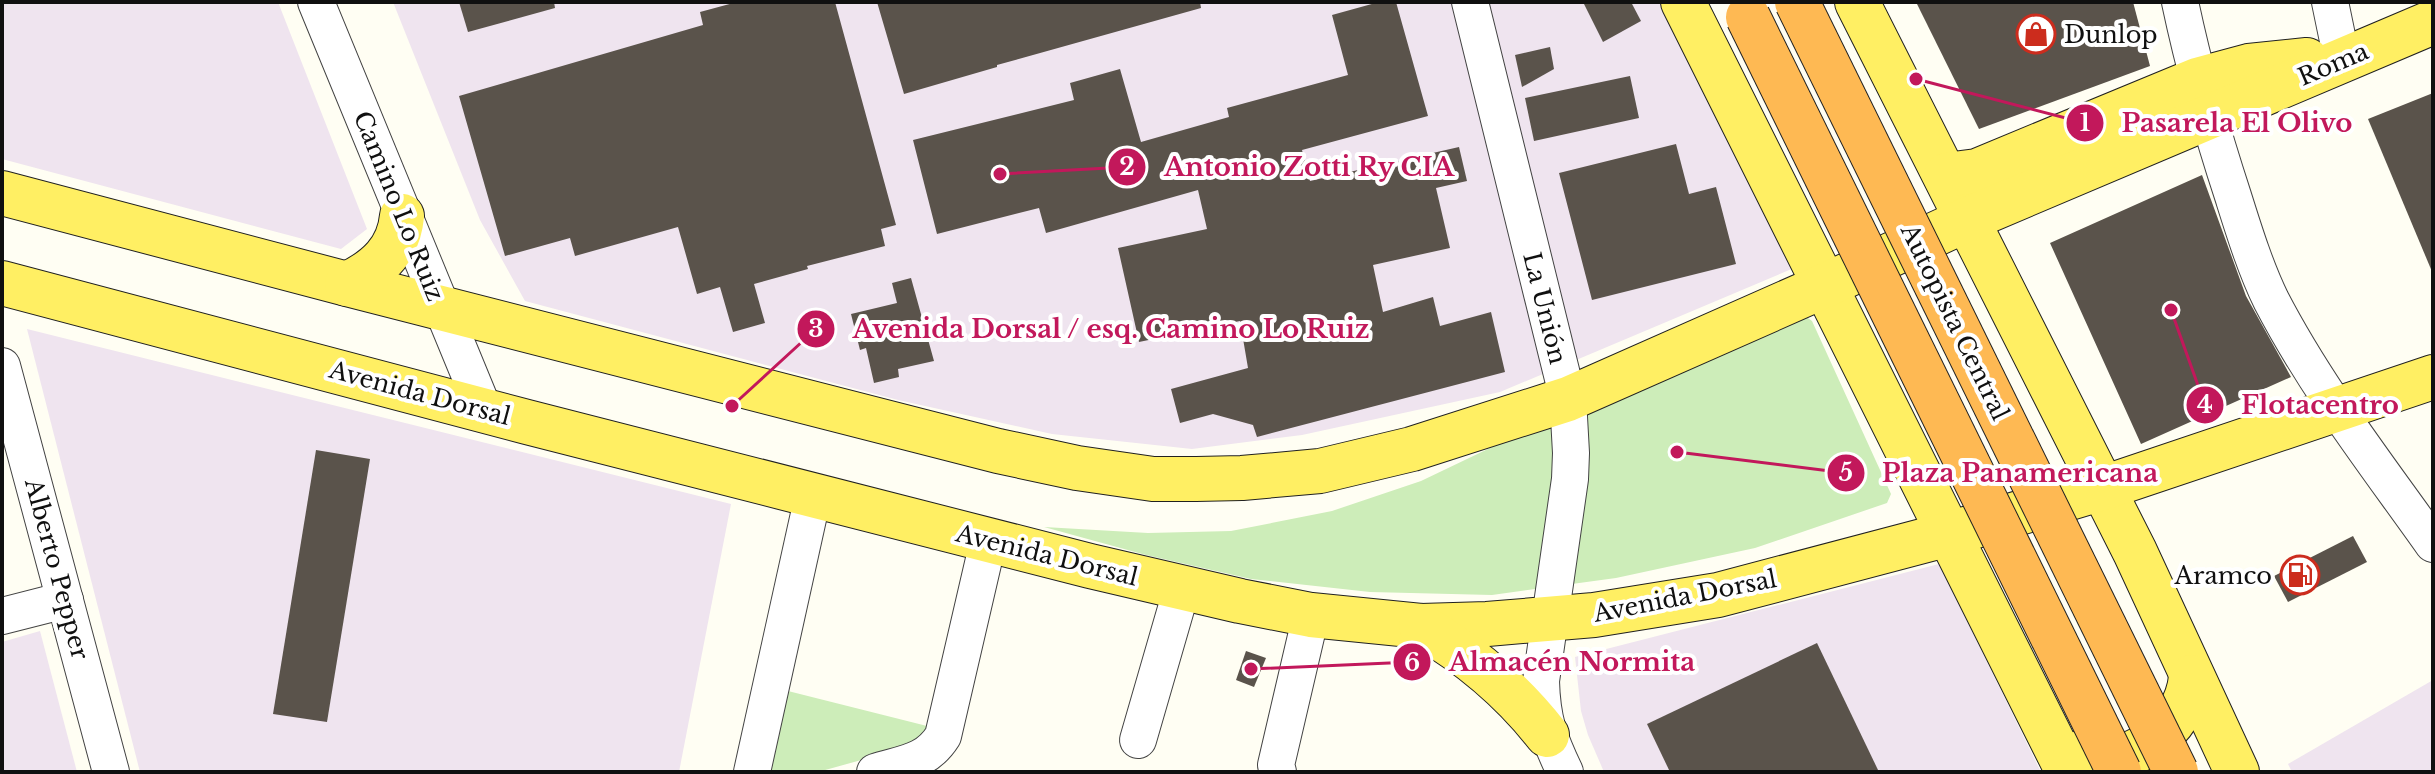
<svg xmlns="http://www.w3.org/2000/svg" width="2435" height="774" font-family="'Libre Baskerville',serif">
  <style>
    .industrial { fill: #efe4ef }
    .green { fill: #cdedb9 }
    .building { fill: #5a534b }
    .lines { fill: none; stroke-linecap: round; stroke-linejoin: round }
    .minor-casing { stroke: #434343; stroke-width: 38 }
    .major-casing { stroke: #212121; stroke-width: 46 }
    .minor { stroke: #fff; stroke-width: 36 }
    .major { stroke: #ffef63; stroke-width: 44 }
    .highway-bridge-casing { stroke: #212121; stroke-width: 46; stroke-linecap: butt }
    .highway-bridge { stroke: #feb953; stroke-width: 44 }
    .labels { text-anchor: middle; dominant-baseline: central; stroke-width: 8; stroke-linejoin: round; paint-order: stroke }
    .poi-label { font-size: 24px; fill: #101010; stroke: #fff; text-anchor: start }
    .street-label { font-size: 24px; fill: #101010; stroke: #fff }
    .leader { fill: none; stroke: #c2185b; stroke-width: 3 }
    .callout-dot { fill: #c2185b; stroke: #fff; stroke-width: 3 }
    .mark-label { font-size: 24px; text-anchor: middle; font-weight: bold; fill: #fff }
    .callout-label { font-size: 26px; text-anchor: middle; font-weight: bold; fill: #c2185b; stroke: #fff; stroke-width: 8; stroke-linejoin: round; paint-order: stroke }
  </style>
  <rect width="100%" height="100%" fill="#fffef3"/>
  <!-- industrial -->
  <g class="industrial">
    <polygon points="2,2 278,2 367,229 341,249 2,159"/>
    <polygon points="393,2 1659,2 1794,268 1500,392 1302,435 1192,449 1052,434 898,400 525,301 480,220"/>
    <polygon points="27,329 731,504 679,772 140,772"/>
    <polygon points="1939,564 2041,772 1604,772 1588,735 1581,711 1575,657"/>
    <polygon points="40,631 77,772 2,772 2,642"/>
    <polygon points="2433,680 2433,772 2292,772 2288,764"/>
  </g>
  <!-- green -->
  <g class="green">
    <polygon points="1800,312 1812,321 1891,494 1887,503 1755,548 1616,578 1492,595 1370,592 1251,579 1146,555 1044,527 1148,533 1231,531 1332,511 1421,481 1542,423"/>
    <polygon points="784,690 927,726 919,744 818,772 767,772"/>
  </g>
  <!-- building -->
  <g class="building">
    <polygon points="459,2 554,2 555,8 468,32"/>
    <polygon points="737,2 835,2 896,225 881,229 885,246 807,266 808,269 754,284 765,323 733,332 720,287 697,294 678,227 575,256 570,238 505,256 459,96 703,25 700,12"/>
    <polygon points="877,2 1200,2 1201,8 997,65 997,67 904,94"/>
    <polygon points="1379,2 1396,2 1428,116 1302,150 1310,181 1459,147 1467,181 1436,188 1450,248 1373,265 1383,312 1433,297 1440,326 1491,312 1505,372 1257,437 1253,425 1213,414 1180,423 1171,389 1248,368 1240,321 1139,342 1118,248 1207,229 1198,190 1046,233 1039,208 937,234 913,140 1074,100 1070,83 1120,69 1141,142 1229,117 1227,108 1348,75 1332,15"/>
    <polygon points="1583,2 1631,2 1641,21 1603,42"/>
    <polygon points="1916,2 2133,2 2150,66 1979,129"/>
    <polygon points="1550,47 1554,69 1522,87 1515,55"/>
    <polygon points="1630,76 1639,118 1534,141 1525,98"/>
    <polygon points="2433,93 2433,274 2368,119"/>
    <polygon points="1676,144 1689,194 1716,187 1736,264 1592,300 1559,173"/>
    <polygon points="2202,175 2246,296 2291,377 2141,444 2050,243"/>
    <polygon points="911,278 934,361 898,369 899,377 874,383 866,348 860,350 851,314 897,303 892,283"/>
    <polygon points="316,450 370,459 327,722 273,714"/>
    <polygon points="2353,536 2367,562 2288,602 2274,576"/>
    <polygon points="1817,643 1879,772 1670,772 1647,724"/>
    <polygon points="1246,651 1266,658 1254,687 1236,680"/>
  </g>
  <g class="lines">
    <!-- minor casing -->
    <g class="minor-casing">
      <g id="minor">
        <polyline points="316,2 484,410"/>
        <path d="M1470,2l98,397 3,54 -1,26 -29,202c1,38 8,58 24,91"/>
        <path d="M2180,2c14,66 32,130 53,194 11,35 22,71 38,104 45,87 106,165 162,244"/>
        <polyline points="2330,2 2342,60"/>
        <polyline points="2,366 111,772"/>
        <polyline points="2,616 65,600"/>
        <polyline points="1138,740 1182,588"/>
        <polyline points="752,772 813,496"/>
        <path d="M875,772c28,-9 51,-9 68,-36l45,-194"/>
        <polyline points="1278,772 1276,765 1311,615"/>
      </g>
    </g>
    <!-- major casing -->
    <g class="major-casing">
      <g id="major">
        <polyline points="1683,2 2068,772"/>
        <polyline points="1857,2 2135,552 2237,772"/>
        <polyline points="1946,175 1977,171 2197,80 2249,66 2307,60"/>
        <polyline points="2,193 347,284 998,451 1077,468 1153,479 1196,479 1242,478 1320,471 1412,449 1568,399 1826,285 1968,219 2433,22"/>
        <polyline points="2,283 527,422 1090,566 1240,601 1311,615 1421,626 1487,624 1594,615 1718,595 1949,534 2103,488 2433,377"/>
        <path d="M347,284c30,-14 52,-34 55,-68"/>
        <path d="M1421,626c49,29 91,64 126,109"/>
        <path d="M2075,754c52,20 111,-24 116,-77"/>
      </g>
    </g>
    <!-- minor -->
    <use href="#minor" class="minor"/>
    <!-- major -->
    <use href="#major" class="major"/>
    <!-- highway-bridge casing -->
    <g class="highway-bridge-casing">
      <g id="highway-bridge">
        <polyline points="1797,2 2176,772"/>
        <polyline points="1748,17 2119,772"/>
      </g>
    </g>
    <!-- highway-bridge -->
    <use href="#highway-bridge" class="highway-bridge"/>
  </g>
  <!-- icons -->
  <defs>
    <g id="shop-ring" transform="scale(2)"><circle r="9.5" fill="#fff" stroke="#cc2c1d" stroke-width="1.5"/><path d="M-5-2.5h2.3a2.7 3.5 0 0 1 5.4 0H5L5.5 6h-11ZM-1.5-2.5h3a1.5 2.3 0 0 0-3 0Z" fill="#cc2c1d"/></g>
    <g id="fuel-ring" transform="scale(2)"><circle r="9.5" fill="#fff" stroke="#cc2c1d" stroke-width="1.5"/><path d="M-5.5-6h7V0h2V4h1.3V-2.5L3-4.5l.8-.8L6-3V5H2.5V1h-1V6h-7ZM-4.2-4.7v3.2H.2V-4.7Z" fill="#cc2c1d"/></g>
  </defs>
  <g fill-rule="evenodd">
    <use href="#shop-ring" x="2036" y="34"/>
    <use href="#fuel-ring" x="2300" y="575"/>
  </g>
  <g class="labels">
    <!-- poi labels -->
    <g class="poi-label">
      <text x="2064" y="34">Dunlop</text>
      <text x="2272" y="575" text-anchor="end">Aramco</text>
    </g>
    <!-- street labels -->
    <g class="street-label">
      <text transform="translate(2333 64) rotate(-23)">Roma</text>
      <text transform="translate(399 206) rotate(68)">Camino Lo Ruiz</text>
      <text transform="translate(1545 308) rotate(76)">La Unión</text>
      <text transform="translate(1955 322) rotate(64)">Autopista Central</text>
      <text transform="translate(420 393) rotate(15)">Avenida Dorsal</text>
      <text transform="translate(1047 555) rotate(14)">Avenida Dorsal</text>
      <text transform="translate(57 569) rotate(75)">Alberto Pepper</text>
      <text transform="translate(1685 596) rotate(-11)">Avenida Dorsal</text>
    </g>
  </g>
  <!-- callouts -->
  <path class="leader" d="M1916 79L2085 123M1000 174L1127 167M732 406L816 329M2171 310L2205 405M1677 452L1846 473M1251 669L1412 662"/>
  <g class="callout-dot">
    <circle cx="1916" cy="79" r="8"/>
    <circle cx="1000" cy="174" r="8"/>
    <circle cx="732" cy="406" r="8"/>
    <circle cx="2171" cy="310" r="8"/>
    <circle cx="1677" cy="452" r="8"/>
    <circle cx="1251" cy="669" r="8"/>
    <circle cx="2085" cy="123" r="20"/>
    <circle cx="1127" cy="167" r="20"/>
    <circle cx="816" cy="329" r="20"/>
    <circle cx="2205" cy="405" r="20"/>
    <circle cx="1846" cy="473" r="20"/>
    <circle cx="1412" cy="662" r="20"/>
  </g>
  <g class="mark-label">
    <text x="2085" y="131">1</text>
    <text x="1127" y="175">2</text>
    <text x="816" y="337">3</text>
    <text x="2205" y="413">4</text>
    <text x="1846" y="481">5</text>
    <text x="1412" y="671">6</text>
  </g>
  <g class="callout-label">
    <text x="2237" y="132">Pasarela El Olivo</text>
    <text x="1309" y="176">Antonio Zotti Ry CIA</text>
    <text x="1111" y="338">Avenida Dorsal / esq. Camino Lo Ruiz</text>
    <text x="2320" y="414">Flotacentro</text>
    <text x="2020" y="482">Plaza Panamericana</text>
    <text x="1572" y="671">Almacén Normita</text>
  </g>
  <!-- border -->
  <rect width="2435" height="774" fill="none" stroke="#101010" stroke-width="8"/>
</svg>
